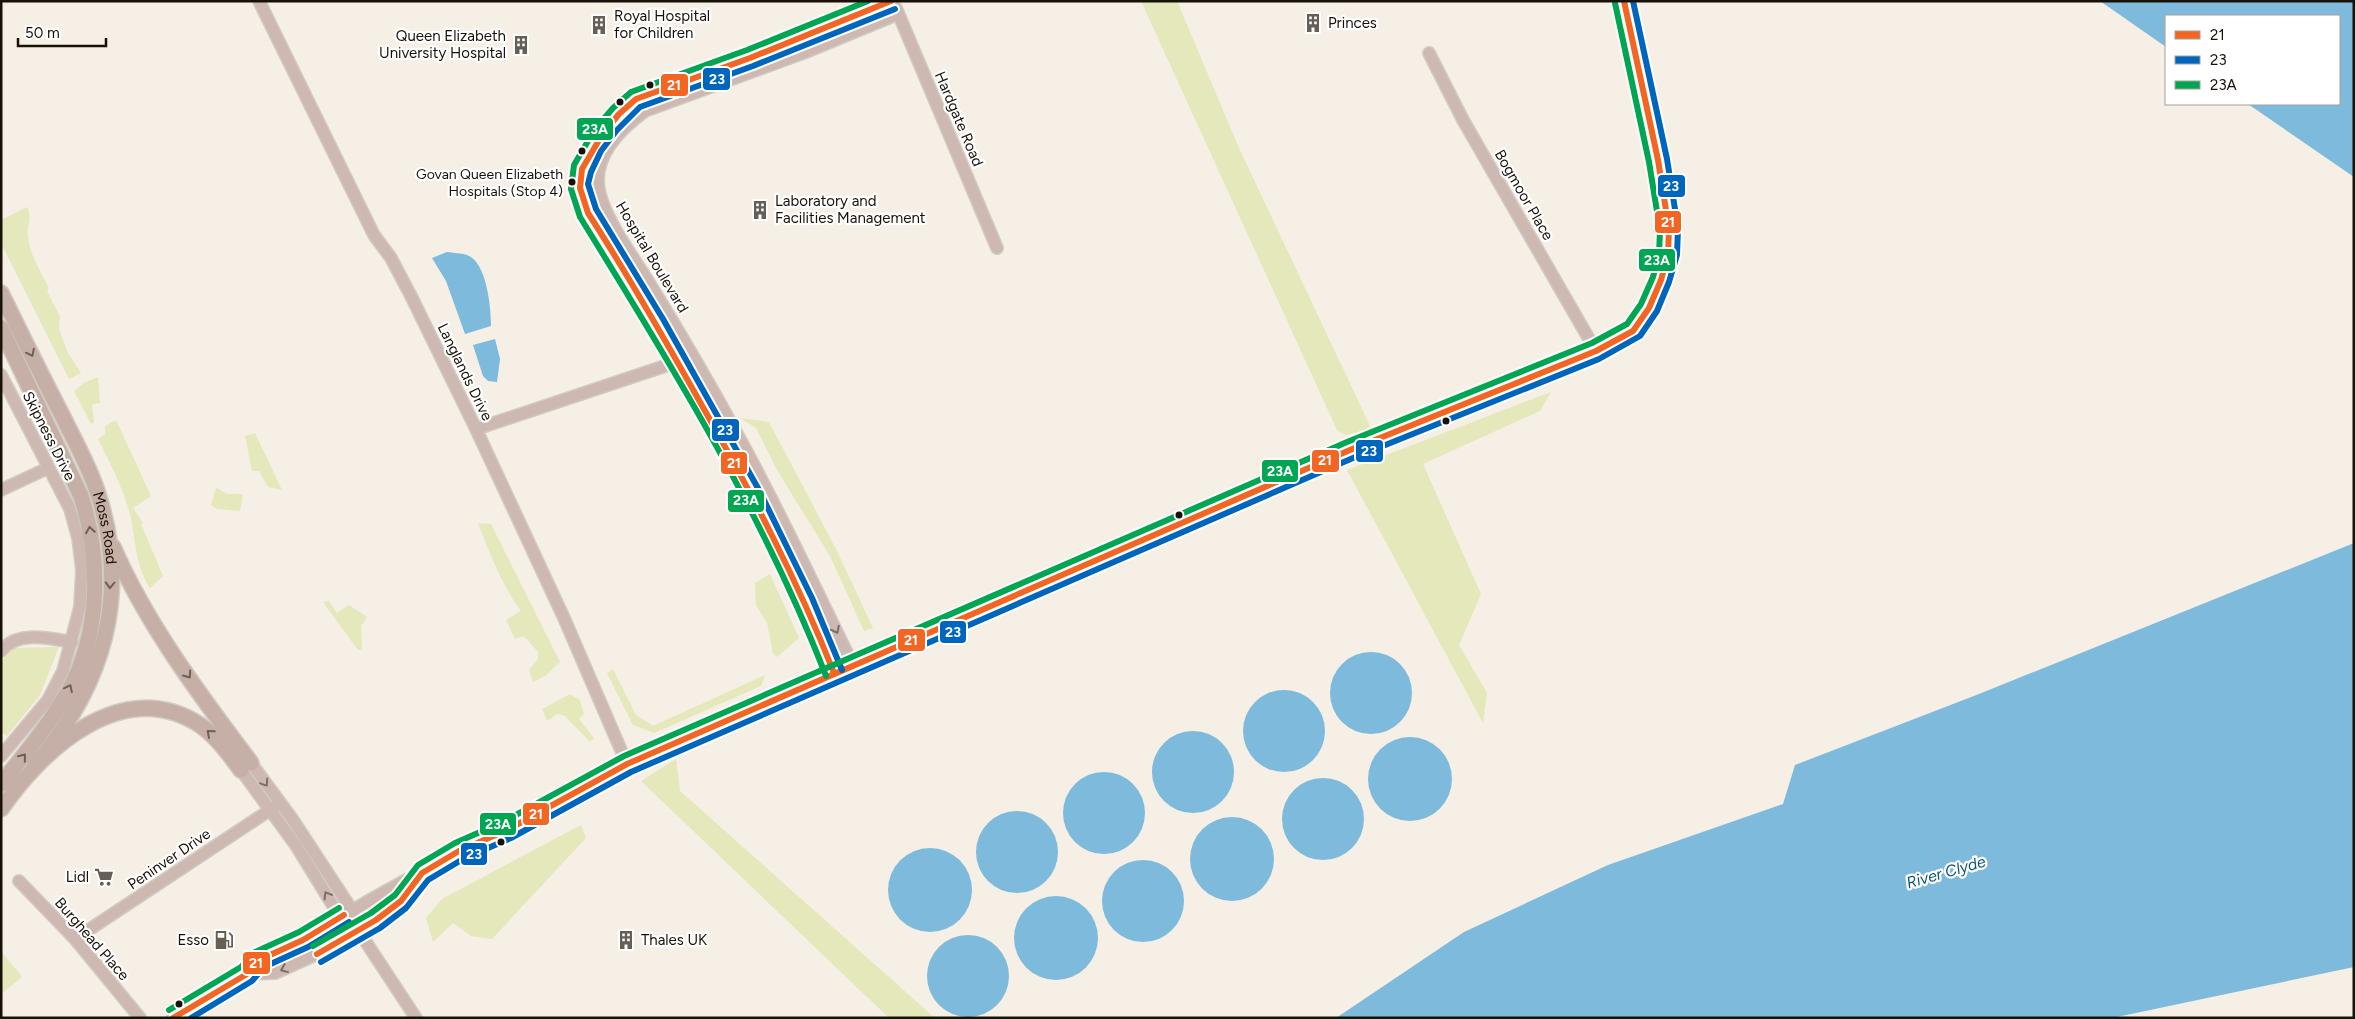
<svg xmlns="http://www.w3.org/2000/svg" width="2355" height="1019" font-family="Figtree,sans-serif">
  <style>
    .green { fill: #e5e8ba }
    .water { fill: #7dbadb }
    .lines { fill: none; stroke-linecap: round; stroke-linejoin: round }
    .minor-casing { stroke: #d0cbc3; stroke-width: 14 }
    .major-casing { stroke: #d0cbc3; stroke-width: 18 }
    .minor { stroke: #cdb9b2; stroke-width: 11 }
    .major { stroke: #c6afa6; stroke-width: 15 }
    .bus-1-casing { stroke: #fff; stroke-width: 10 }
    .bus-2-casing { stroke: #fff; stroke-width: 10 }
    .bus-3-casing { stroke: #fff; stroke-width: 10 }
    .bus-1 { stroke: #f26522; stroke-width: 6 }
    .bus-2 { stroke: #0065bd; stroke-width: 6 }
    .bus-3 { stroke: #00a651; stroke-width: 6 }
    .oneway { stroke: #6f6056 }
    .oneway2 { stroke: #7c6d65 }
    .bus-dot { fill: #181107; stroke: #fff; stroke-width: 2 }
    .labels { text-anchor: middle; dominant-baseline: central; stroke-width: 4.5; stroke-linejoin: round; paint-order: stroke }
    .bus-label { font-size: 14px; fill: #181107; stroke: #fff; text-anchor: end }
    .poi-label { font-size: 15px; fill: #181107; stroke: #fff; text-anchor: start }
    .street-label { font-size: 15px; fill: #181107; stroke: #fff }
    .water-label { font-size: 16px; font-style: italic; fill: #0d5477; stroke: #fff }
    .line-badge { stroke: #fff; stroke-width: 2 }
    .badge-label { font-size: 14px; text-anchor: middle; font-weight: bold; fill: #fff }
  </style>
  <rect width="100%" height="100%" fill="#f5efe5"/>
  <!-- green -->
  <g class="green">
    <polygon points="1141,1 1177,1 1239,148 1372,430 1346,435 1337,430"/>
    <path d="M27,207c6,11 -1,19 1,30 2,18 13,36 21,51l-2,3 13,26 -1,12 9,24 13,20 -12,6 -68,-136v-23z"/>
    <polygon points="98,377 100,403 92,404 94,422 91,424 74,391 84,383"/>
    <polygon points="1551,392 1540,411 1423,464 1481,594 1459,645 1487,693 1483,723 1347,470"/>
    <polygon points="740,418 769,422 837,551 873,628 864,631 830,556 777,470 756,428"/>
    <path d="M116,420l35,76 -18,12 10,15 -2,1 22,52 -13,12c-15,-23 -14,-48 -20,-74 -7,-26 -20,-51 -32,-75l7,-5v-8z"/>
    <polygon points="255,433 282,490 268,487 259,471 252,471 245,436"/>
    <polygon points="216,488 228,494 243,494 240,511 217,509 211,505"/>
    <path d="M478,523l13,1 69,138 -15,14 -12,6 -4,-12 9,-11v-7l-14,-16 -9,3 -9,-19 15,-9c-20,-27 -31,-57 -43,-88z"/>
    <polygon points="770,574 799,638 777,657 773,653 767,623 756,605 755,583"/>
    <polygon points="329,601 337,613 349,605 367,617 361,626 362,650 358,650 323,602"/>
    <polygon points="59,647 40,695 7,736 1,732 1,662 13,648"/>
    <polygon points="613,669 636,715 653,726 765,675 761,686 654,733 633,725 607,673"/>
    <polygon points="570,694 580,700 584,714 579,719 594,738 590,742 565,716 558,714 547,721 542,709"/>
    <polygon points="676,759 680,791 935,1018 889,1018 641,781"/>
    <polygon points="581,825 586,838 492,939 471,936 453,923 433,942 426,918 442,899"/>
    <polygon points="1,951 22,977 1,994"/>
  </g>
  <!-- water -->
  <g class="water">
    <polygon points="2100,1 2354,1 2354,177 2248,104 2339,104 2339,16 2166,16 2166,47"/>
    <path d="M447,252c6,1 14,1 20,3 20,7 24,53 24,71l-26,8 -19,-53 -14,-23z"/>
    <polygon points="495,339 500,359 497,382 488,381 483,376 473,345"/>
    <polygon points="2354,543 2354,967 2112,1018 1336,1018 1464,932 1608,865 1783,804 1795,765 1979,694"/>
    <circle cx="1371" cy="693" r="41"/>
    <circle cx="1284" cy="731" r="41"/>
    <circle cx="1193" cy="772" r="41"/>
    <circle cx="1410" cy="779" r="42"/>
    <circle cx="1104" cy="813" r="41"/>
    <circle cx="1323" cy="819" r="41"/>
    <circle cx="1017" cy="852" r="41"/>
    <circle cx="1232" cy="859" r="42"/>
    <circle cx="930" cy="890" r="42"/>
    <circle cx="1143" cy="901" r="41"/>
    <circle cx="1056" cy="938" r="42"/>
    <circle cx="968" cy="976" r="41"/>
  </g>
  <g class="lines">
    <!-- minor casing -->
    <g class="minor-casing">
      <g id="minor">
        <polyline points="259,1 374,235 391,258 412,298 476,429 564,618 627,764"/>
        <polyline points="896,8 997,248"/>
        <polyline points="1429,53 1463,120 1596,351"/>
        <polyline points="1,375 70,509 78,538 82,570 80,607 63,671 48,700 1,756"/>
        <polyline points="476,429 683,360"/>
        <polyline points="1,490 48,468"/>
        <path d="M1,651c16,-21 49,-13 71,-9"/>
        <path d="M853,665c-37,-75 -72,-151 -112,-224 -30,-55 -62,-110 -95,-163 -16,-26 -48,-68 -48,-98 0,-29 25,-53 47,-69l161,-59 92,-38"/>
        <path d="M834,673c-35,-95 -89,-193 -139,-281 -35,-61 -69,-121 -107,-179 -5,-10 -10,-23 -8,-34 3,-25 36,-66 56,-80l114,-41 142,-57"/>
        <polyline points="251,763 293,820 352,910 358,930 416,1018"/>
        <polyline points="241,770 297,847 340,917 345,921"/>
        <polyline points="19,881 75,939 140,1018"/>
        <polyline points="75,939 279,804"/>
        <polyline points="247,974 275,973 317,954 358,930 401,901 421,875"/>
        <polyline points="173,1018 247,974 259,960 303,940 370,900 459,851 488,840 627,764 1350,450 1596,351 1633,331 1649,308 1661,280 1668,255 1669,229 1658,160 1624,1"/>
      </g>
    </g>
    <!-- major casing -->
    <g class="major-casing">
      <g id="major">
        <path id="s1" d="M1,293c20,41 40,82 61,122 12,25 26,49 35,76 34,102 7,194 -62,274"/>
        <path d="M1,328l80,168c20,63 20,137 -13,196 -19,33 -43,62 -67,92"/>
        <path d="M113,547c34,78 87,148 138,216"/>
        <path d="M1,809c42,-61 122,-134 199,-84 17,12 29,29 41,45"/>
      </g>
    </g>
    <!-- minor -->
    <use href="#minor" class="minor"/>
    <!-- major -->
    <use href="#major" class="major"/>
    <!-- bus-1 casing -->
    <g class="bus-1-casing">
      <g id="bus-1">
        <path d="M834,673c-37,-94 -84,-183 -134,-271 -36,-64 -72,-127 -112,-189l-8,-25 2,-19 20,-34 17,-21 17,-15 114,-41 141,-57"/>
        <polyline points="317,954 376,920 401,901 422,873 459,851 507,830 627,764 1350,450 1596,351 1633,331 1649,308 1661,280 1668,255 1669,229 1658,160 1624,1"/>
        <polyline points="173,1018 247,974 259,960 303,940 344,915"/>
      </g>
    </g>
    <!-- bus-2 casing -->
    <g class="bus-2-casing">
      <g id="bus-2">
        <polyline points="842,670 812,598 759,490 663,319 596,209 588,184 591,172 601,151 617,130 640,107 753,66 895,9"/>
        <polyline points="321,962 380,928 406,908 428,880 463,859 511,838 631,772 1353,458 1599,359 1640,336 1657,311 1669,282 1677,255 1678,228 1667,159 1633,1"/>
        <polyline points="191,1018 252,981 264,967 308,947 349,922"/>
      </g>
    </g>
    <!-- bus-3 casing -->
    <g class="bus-3-casing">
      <g id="bus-3">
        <path d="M826,676c-63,-162 -155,-312 -246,-459l-9,-28 3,-24 21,-36 18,-21 18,-16 116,-42 121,-49"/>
        <polyline points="313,946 371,913 395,895 418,865 455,843 503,822 624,756 1347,442 1592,343 1627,324 1641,304 1653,277 1659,254 1660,230 1649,162 1615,3"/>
        <polyline points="169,1010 241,967 255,952 299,932 339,908"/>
      </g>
    </g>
    <!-- bus-1 -->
    <use href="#bus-1" class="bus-1"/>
    <!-- bus-2 -->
    <use href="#bus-2" class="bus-2"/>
    <!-- bus-3 -->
    <use href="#bus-3" class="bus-3"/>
  </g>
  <!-- one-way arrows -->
  <defs><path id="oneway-chevron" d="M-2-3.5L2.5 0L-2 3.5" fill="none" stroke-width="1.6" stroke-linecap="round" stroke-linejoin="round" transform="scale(1.25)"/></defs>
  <g class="oneway">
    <use href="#oneway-chevron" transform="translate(31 353) rotate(64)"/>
    <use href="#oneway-chevron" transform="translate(90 530) rotate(-99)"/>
    <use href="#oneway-chevron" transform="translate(110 585) rotate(92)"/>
    <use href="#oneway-chevron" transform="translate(188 675) rotate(55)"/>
    <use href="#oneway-chevron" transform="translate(69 688) rotate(-64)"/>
    <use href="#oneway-chevron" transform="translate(210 733) rotate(-139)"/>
    <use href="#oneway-chevron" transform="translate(23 757) rotate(-51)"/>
  </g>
  <g class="oneway2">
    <use href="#oneway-chevron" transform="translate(836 630) rotate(63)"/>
    <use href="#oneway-chevron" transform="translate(265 783) rotate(56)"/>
    <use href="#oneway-chevron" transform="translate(327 895) rotate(-121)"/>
    <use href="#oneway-chevron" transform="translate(284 969) rotate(158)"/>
  </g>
  <!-- icons -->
  <defs>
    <g id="building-bare" transform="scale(1.5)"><path d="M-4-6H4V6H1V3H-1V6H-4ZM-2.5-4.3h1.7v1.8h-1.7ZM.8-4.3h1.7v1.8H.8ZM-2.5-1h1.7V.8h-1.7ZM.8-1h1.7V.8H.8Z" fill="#655f55" stroke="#fff" stroke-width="2.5" paint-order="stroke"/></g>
    <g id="supermarket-bare" transform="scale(1.5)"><path d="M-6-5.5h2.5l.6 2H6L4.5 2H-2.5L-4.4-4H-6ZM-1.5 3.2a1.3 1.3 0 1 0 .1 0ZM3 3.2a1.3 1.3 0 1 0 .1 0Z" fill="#655f55" stroke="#fff" stroke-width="2.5" paint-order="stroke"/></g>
    <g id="fuel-bare" transform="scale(1.5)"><path d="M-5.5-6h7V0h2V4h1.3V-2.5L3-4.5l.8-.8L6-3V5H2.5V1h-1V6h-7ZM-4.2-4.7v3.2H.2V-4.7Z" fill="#655f55" stroke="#fff" stroke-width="2.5" paint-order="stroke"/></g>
  </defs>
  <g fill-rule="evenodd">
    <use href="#building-bare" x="1313" y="23"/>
    <use href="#building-bare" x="599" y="25"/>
    <use href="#building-bare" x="521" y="45"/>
    <use href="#building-bare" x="760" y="210"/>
    <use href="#supermarket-bare" x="104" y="877"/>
    <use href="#fuel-bare" x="224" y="940"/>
    <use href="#building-bare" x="626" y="940"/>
  </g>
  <!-- markers -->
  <g class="bus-dot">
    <circle cx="650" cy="85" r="4.5"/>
    <circle cx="620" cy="102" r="4.5"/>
    <circle cx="582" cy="151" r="4.5"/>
    <circle cx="572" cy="182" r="4.5"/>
    <circle cx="1446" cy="421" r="4.5"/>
    <circle cx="1179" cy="515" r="4.5"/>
    <circle cx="501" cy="842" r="4.5"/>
    <circle cx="179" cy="1004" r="4.5"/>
  </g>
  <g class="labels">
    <!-- bus labels -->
    <g class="bus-label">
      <text x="563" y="174">Govan Queen Elizabeth<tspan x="563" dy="17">Hospitals (Stop 4)</tspan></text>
    </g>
    <!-- poi labels -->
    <g class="poi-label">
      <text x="614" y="16">Royal Hospital<tspan x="614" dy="17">for Children</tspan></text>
      <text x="1328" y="23">Princes</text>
      <text x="506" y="36" text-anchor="end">Queen Elizabeth<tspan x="506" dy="17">University Hospital</tspan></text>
      <text x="775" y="201">Laboratory and<tspan x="775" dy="17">Facilities Management</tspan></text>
      <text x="89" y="877" text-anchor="end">Lidl</text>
      <text x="209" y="940" text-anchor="end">Esso</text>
      <text x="641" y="940">Thales UK</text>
    </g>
    <!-- street labels -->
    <g class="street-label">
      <text transform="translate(959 119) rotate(67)">Hardgate Road</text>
      <text transform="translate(1524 195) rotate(60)">Bogmoor Place</text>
      <text transform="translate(652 257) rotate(59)">Hospital Boulevard</text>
      <text transform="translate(465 372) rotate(64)">Langlands Drive</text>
      <text transform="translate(49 436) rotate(63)">Skipness Drive</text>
      <text stroke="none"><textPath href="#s1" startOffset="258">Moss Road</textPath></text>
      <text transform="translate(169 859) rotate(-34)">Peninver Drive</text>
      <text transform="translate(92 939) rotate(49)">Burghead Place</text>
    </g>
    <!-- water labels -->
    <g class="water-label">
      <text transform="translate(1946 872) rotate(-16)">River Clyde</text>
    </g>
  </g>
  <g class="line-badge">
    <rect x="702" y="67" width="29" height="24" rx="5" fill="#0065bd"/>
    <rect x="660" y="73" width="29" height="24" rx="5" fill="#f26522"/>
    <rect x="576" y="117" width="38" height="24" rx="5" fill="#00a651"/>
    <rect x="1657" y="174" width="29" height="24" rx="5" fill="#0065bd"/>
    <rect x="1654" y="210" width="28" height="24" rx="5" fill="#f26522"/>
    <rect x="1638" y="248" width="38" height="24" rx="5" fill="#00a651"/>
    <rect x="711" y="418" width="29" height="24" rx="5" fill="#0065bd"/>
    <rect x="1355" y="439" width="29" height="24" rx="5" fill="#0065bd"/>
    <rect x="1311" y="449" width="29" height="24" rx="5" fill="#f26522"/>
    <rect x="720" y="451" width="28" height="24" rx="5" fill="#f26522"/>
    <rect x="1261" y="459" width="38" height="24" rx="5" fill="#00a651"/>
    <rect x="727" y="489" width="38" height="24" rx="5" fill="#00a651"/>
    <rect x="939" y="620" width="28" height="24" rx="5" fill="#0065bd"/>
    <rect x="897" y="628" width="29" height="24" rx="5" fill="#f26522"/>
    <rect x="522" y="802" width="28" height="24" rx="5" fill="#f26522"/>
    <rect x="479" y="812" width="38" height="24" rx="5" fill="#00a651"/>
    <rect x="460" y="842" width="28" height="24" rx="5" fill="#0065bd"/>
    <rect x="242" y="951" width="29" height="24" rx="5" fill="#f26522"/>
  </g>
  <g class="badge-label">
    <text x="717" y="84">23</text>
    <text x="674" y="90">21</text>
    <text x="595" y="134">23A</text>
    <text x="1671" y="191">23</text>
    <text x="1668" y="227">21</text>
    <text x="1657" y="265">23A</text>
    <text x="725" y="435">23</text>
    <text x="1369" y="456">23</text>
    <text x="1325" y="465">21</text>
    <text x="734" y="468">21</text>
    <text x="1280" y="476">23A</text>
    <text x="746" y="505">23A</text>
    <text x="953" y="637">23</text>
    <text x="911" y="645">21</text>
    <text x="536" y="819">21</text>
    <text x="498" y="829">23A</text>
    <text x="474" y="859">23</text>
    <text x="256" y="968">21</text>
  </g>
  <!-- border -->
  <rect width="2355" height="1019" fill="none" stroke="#181107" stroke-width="5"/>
  <!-- legend -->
  <rect x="2165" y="15" width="175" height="90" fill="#ffffff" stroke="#a3a09c"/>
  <rect x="2175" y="31" width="25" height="8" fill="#f26522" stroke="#a3a09c"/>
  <text x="2210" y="40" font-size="15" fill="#181107">21</text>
  <rect x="2175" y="56" width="25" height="8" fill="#0065bd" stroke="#a3a09c"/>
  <text x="2210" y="65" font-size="15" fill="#181107">23</text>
  <rect x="2175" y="81" width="25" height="8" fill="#00a651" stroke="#a3a09c"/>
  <text x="2210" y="90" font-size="15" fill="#181107">23A</text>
  <!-- scale -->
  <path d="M18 38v8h88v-8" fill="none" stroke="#181107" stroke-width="2.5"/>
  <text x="25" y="38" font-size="15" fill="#181107" stroke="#ffffff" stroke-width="4" paint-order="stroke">50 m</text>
</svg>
